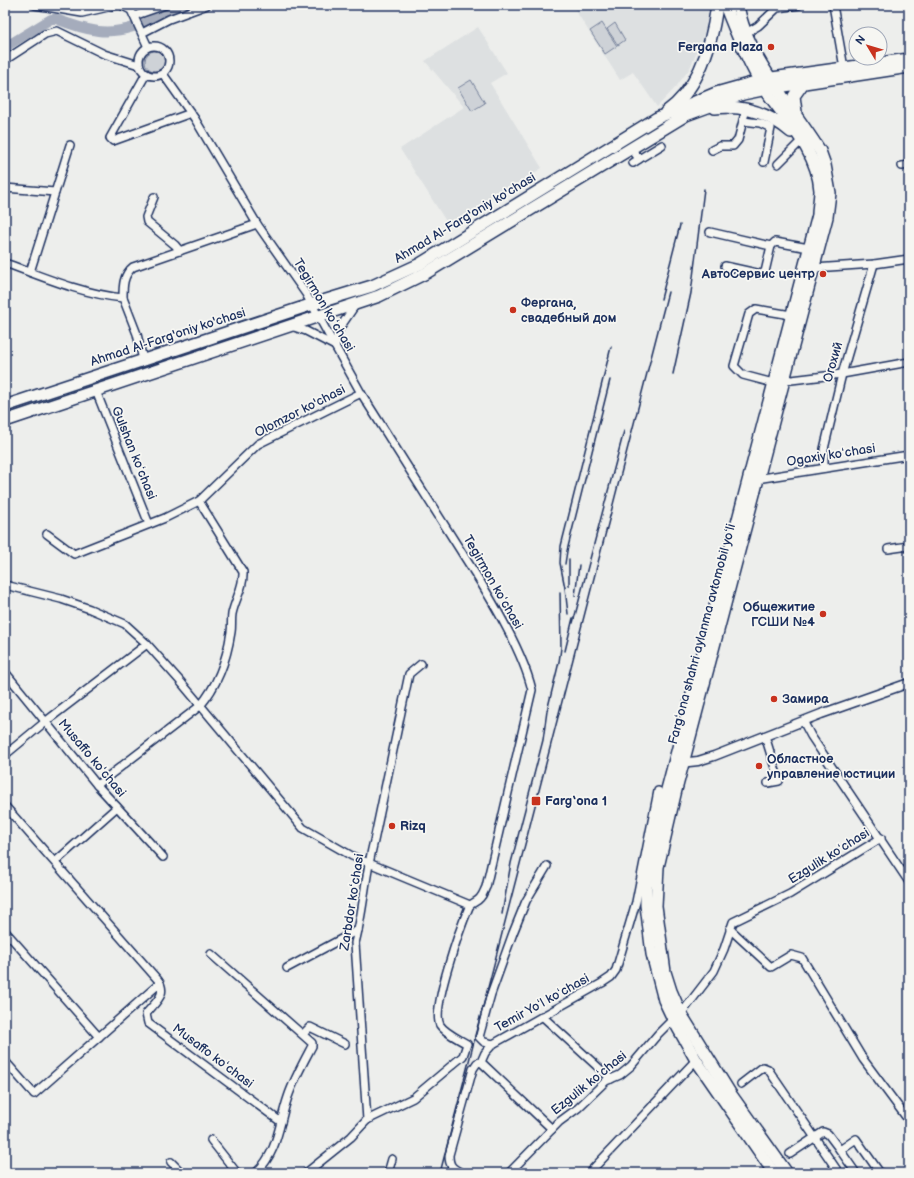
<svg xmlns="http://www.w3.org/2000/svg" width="914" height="1178" font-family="'Balsamiq Sans',sans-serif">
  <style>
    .built { fill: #dde0e1 }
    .green { fill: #ced2d7; stroke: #74809a }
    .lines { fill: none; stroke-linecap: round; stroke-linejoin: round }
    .river { stroke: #a5acbc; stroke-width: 10 }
    .minor-casing { stroke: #1b2f5e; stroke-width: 10 }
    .tertiary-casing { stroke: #1b2f5e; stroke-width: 11 }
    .primary-casing { stroke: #1b2f5e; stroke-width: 14 }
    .trunk-casing { stroke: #1b2f5e; stroke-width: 14 }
    .minor { stroke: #f6f6f2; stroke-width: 7 }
    .tertiary { stroke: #f6f6f2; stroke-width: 8 }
    .primary { stroke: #f6f6f2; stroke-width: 11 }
    .trunk { stroke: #f6f6f2; stroke-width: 11 }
    .rail { stroke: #1b2f5e; stroke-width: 1.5 }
    .poi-dot { fill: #c8321e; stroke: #f6f6f2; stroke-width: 1.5 }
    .labels { text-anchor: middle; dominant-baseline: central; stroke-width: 3.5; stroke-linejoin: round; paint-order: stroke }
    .poi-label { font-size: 13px; font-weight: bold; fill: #1b2f5e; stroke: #f6f6f2; text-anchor: start }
    .street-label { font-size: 13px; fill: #1b2f5e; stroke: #f6f6f2 }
  </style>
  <rect width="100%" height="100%" fill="#edeeec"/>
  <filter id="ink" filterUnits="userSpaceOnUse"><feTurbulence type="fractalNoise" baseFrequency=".025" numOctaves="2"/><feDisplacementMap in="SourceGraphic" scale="8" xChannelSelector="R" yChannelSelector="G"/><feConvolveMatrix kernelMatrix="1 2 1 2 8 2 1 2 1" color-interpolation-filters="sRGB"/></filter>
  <g filter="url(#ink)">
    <!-- built -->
    <g class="built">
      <polygon points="572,5 710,5 705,31 690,68 676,87 657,107 633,72 620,80"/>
      <polygon points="478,27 507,73 490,83 542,168 449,226 400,149 464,107 425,61"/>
    </g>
    <!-- green -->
    <g class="green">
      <polygon points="602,23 617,46 605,54 590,31"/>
      <polygon points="615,23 625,40 618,45 607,29"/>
      <circle cx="155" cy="61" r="10"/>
      <polygon points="471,80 485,103 472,111 458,88"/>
    </g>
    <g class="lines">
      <!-- river -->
      <path class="river" d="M5,47l46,-28h5c13,5 28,10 42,12 30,4 62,-15 89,-26"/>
      <!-- minor casing -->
      <g class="minor-casing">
        <g id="minor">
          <polyline points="35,5 82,13 117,5"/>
          <polyline points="121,5 131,10 148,47"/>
          <polyline points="833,5 844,68"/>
          <polyline points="134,16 165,5"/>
          <polyline points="142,33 169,19 207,5"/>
          <polyline points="746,33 758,26 777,8 799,5"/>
          <circle cx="154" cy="61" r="15"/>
          <polyline points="5,60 45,34 57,31 104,54 139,65"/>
          <polyline points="146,74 110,138 113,141 191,113"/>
          <path d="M163,74l32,45 62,105 49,70 55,99 120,190c19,31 43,73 51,107l-46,197c-2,4 -3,8 -6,11 -3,4 -9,5 -11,9 -8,19 -38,102 -29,118 5,8 19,14 27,19l-4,12 -50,42 -46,22"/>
          <polyline points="743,121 760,123 771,128 764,162"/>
          <polyline points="631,148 639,159 633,163"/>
          <polyline points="712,150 720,146 733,146 738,140 746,109"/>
          <polyline points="639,159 662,145"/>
          <polyline points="778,164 801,141"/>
          <polyline points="902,166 909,165"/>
          <polyline points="5,188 55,192"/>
          <polyline points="154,197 146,217 147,222 175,245 180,251"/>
          <polyline points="710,232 771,246 775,242 809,248"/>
          <path d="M5,263c38,14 78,31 118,35l14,36 6,26"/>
          <polyline points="725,266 761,274 765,272 771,246"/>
          <polyline points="814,268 874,264 909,259"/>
          <polyline points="30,272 70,145"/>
          <path d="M123,298c0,-12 0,-23 10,-31l124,-43"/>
          <polyline points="291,326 306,331 335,346 339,329 356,304"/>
          <polyline points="783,381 842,374 909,362"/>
          <polyline points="773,383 743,375 734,366 749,314 756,309 791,315"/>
          <polyline points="96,391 149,524"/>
          <polyline points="824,468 824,449 842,374 874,264"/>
          <polyline points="756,479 909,455"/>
          <polyline points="47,534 74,554 165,518 199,501 258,444 361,393"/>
          <polyline points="888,549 909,546"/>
          <polyline points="5,585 61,599 90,609 125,624 147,644 180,681 303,828 352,856 470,905"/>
          <polyline points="5,672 97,785 163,857"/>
          <polyline points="803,721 811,736 909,882"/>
          <polyline points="765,736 779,781 768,783"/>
          <polyline points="5,755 45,722 147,644"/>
          <path d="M97,785l103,-79c17,-20 27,-48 31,-74 1,-6 0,-12 1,-18 3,-15 12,-27 11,-42l-44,-71"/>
          <path d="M5,806l153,174c10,15 -3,22 -12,34l2,9 133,99"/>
          <polyline points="55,862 117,807"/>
          <polyline points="547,866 526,901 513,933 491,994 479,1037 484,1042 493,1044 602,983 611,977 616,970 636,902 658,791"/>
          <polyline points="730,929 771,967 791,955 802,958 863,1059 909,1121"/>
          <polyline points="5,931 99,1037"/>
          <path d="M211,954l101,89v3c-9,17 -18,33 -24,51 -10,29 -9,53 -32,76"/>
          <polyline points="287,968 358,930"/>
          <polyline points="542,1016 611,1079"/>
          <polyline points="303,1034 310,1027 345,1044"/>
          <polyline points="5,1061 34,1094 160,983"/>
          <polyline points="481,1062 552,1129"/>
          <polyline points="741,1084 763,1067 768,1069 839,1173"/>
          <polyline points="211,1140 237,1173"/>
          <polyline points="790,1154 823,1132 828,1134 840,1150"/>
          <polyline points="171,1162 182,1173"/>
          <path d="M306,1173l45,-36 16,-17 -12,-177c9,-34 10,-68 19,-102l35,-167 12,-10"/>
          <polyline points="388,1173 392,1159"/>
          <path d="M462,1173c-10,-5 -13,-7 -13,-18l24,-86 4,-6 4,-1 4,-9 8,-9"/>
          <polyline points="509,1173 559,1122 578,1108 606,1081 620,1075 631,1066 658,1034 673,1019 681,1014 714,971 724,949 733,922 790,894 881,838"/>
          <polyline points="589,1173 696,1060"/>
          <polyline points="856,1173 840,1150 856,1139 880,1173"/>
        </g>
      </g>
      <!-- tertiary casing -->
      <g class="tertiary-casing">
        <polyline id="tertiary" points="680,763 698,761 714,756 821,714 909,683"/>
      </g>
      <!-- primary casing -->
      <g class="primary-casing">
        <g id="primary">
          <polyline points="772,78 909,59"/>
          <polyline points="778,87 909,67"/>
        </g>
      </g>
      <!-- trunk casing -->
      <g class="trunk-casing">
        <g id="trunk">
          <path d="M725,5c10,26 20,50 34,75 21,35 58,67 61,110 0,8 -2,17 -2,25l-164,624 -8,49v17l6,49 12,46 9,19 23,41 78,113"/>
          <path d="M738,5c8,51 55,102 82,146l5,14 5,28 -3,24 -151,573 -18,77 -2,39 9,66 6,19 10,23 49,79 57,80"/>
          <path d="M715,108c28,-3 54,5 76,24"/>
          <path d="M666,112c33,-23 46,-69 51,-107"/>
          <polyline points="796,112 794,96 804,82"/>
          <polyline points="5,406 310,305 372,286 420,264 657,118 716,93 766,79"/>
          <polyline points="5,421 379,296 426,273 686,115 743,94 772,88"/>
        </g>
      </g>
      <!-- minor -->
      <use href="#minor" class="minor"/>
      <!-- tertiary -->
      <use href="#tertiary" class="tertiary"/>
      <!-- primary -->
      <use href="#primary" class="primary"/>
      <!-- trunk -->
      <use href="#trunk" class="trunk"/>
      <!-- rail -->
      <g class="rail">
        <polyline points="661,299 680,225"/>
        <polyline points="673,374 691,293 704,189"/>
        <polyline points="565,564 567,551 610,380"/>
        <polyline points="569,586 569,559"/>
        <polyline points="565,588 560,563 561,546 611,347"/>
        <polyline points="565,588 568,614"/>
        <polyline points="575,596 579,565"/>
        <polyline points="573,623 624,431"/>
        <polyline points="565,651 573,618"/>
        <polyline points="502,914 511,863 543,740 547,711 559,662 561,648 560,592"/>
        <polyline points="440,1173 668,292"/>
      </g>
    </g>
  </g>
  <!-- markers -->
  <g class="poi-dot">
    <circle cx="771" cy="47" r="4"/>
    <circle cx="823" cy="274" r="4"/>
    <circle cx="513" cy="310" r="4"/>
    <circle cx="823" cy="614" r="4"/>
    <circle cx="774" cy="699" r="4"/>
    <circle cx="759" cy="766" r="4"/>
    <rect x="531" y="796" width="10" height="10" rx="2"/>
    <circle cx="392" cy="826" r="4"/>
  </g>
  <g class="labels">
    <!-- poi labels -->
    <g class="poi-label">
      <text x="763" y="47" text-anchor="end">Fergana Plaza</text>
      <text x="815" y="274" text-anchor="end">АвтоСервис центр</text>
      <text x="521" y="303">Фергана,<tspan x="521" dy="15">свадебный дом</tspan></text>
      <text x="815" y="607" text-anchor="end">Общежитие<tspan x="815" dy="15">ГСШИ №4</tspan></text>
      <text x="782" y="699">Замира</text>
      <text x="767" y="759">Областное<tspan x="767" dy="15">управление юстиции</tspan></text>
      <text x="545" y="801">Farg‘ona 1</text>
      <text x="400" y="826">Rizq</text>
    </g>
    <!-- street labels -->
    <g class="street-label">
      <text transform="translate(465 218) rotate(-31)">Ahmad Al-Farg'oniy ko'chasi</text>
      <text transform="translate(324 305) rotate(59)">Tegirmon koʻchasi</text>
      <text transform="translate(168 337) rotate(-18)">Ahmad Al-Farg'oniy ko'chasi</text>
      <text transform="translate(833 362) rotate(-74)">Огохий</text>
      <text transform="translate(300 411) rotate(-27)">Olomzor ko'chasi</text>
      <text transform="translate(134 453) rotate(68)">Gulshan koʻchasi</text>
      <text transform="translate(831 455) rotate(-9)">Ogaxiy koʻchasi</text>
      <text transform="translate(493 582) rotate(60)">Tegirmon koʻchasi</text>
      <text transform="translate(702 634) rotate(-75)">Fargʻona shahri aylanma avtomobil yoʻli</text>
      <text transform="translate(92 758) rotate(50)">Musaffo koʻchasi</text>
      <text transform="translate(829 856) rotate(-32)">Ezgulik koʻchasi</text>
      <text transform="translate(352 902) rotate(-81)">Zarbdor koʻchasi</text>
      <text transform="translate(542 1003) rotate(-29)">Temir Yoʻl koʻchasi</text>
      <text transform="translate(213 1056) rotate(37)">Musaffo koʻchasi</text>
      <text transform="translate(589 1083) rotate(-39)">Ezgulik koʻchasi</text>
    </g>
  </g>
  <!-- margin -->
  <rect width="914" height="1178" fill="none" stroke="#f6f6f2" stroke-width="20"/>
  <rect x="10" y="10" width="894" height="1158" fill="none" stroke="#1b2f5e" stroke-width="1.5" filter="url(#ink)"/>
  <!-- north arrow -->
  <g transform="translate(868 46) rotate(308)"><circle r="19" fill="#f6f6f2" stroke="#9ea6b7"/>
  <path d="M0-3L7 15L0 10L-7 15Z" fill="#c8321e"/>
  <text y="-6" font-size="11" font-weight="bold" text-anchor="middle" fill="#1b2f5e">N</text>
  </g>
</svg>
